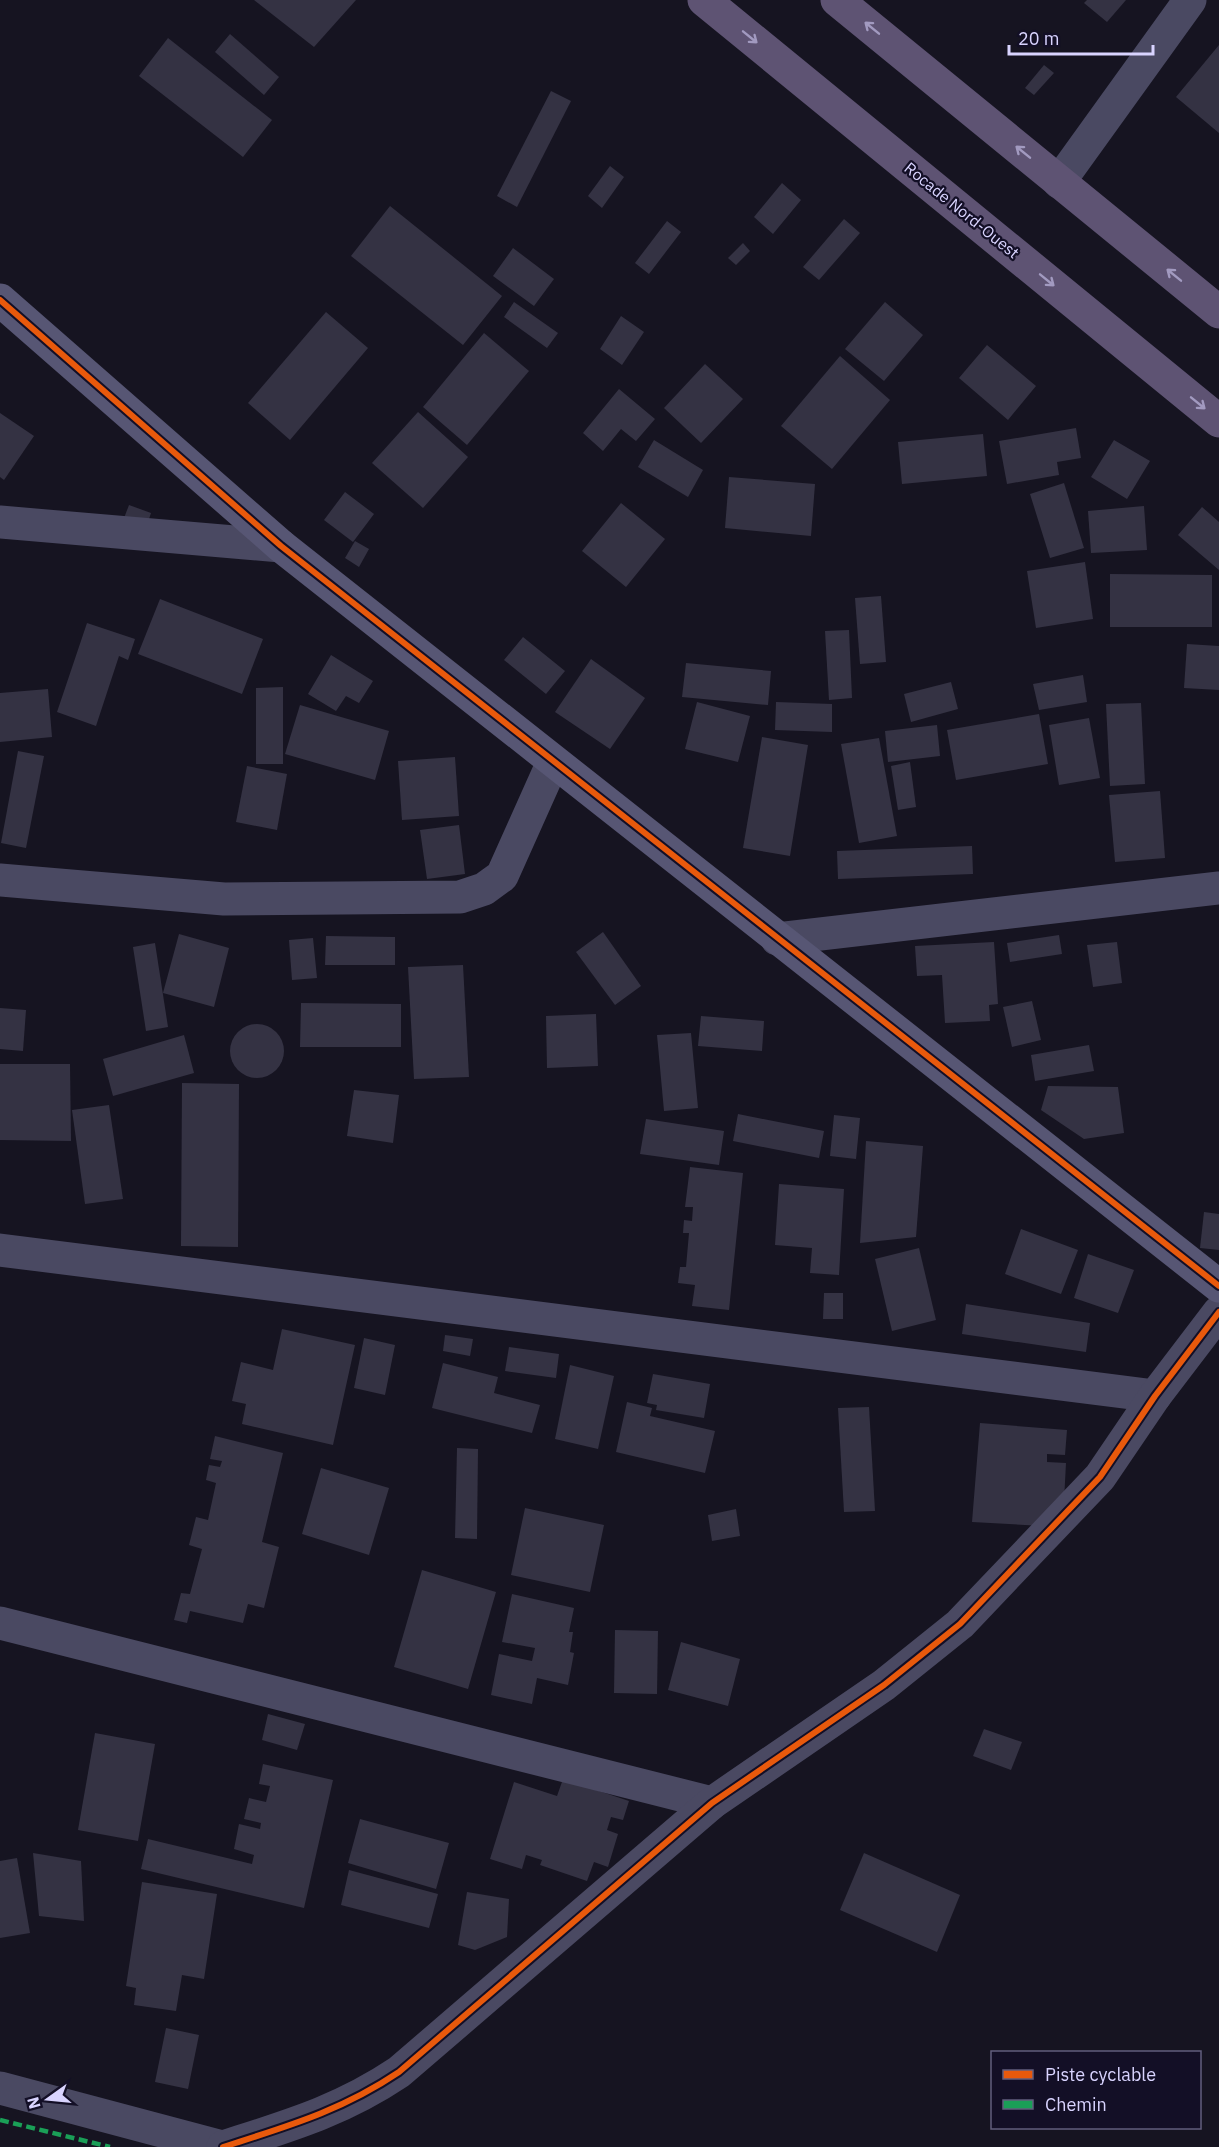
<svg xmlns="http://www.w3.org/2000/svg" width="1219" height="2147" font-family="'IBM Plex Sans',sans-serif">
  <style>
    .building { fill: #343243 }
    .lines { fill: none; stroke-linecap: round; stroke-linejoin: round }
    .street { stroke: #4a4962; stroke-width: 33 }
    .secondary { stroke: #575674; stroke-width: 33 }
    .primary { stroke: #5e5373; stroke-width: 33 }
    .quiet { stroke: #1a9f57; stroke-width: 4.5; stroke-dasharray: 9 4.5; stroke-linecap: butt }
    .cycleway-casing { stroke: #130f26; stroke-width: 10 }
    .cycleway { stroke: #e8590c; stroke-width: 6 }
    .oneway { stroke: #a29ac0 }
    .labels { text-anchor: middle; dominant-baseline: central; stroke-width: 4.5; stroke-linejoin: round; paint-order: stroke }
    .street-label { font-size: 16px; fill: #d9d4ff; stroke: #130f26 }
  </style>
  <rect width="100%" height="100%" fill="#161421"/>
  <!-- building -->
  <g class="building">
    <polygon points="254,0 356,0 314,47"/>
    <polygon points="1087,0 1126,0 1107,22 1084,3"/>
    <polygon points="230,34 279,77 264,95 215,52"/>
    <polygon points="168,38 272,120 243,157 139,76"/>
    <polygon points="1219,45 1219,133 1176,97"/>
    <polygon points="1044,65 1054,73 1034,95 1025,88"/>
    <polygon points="551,91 571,101 517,207 497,196"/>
    <polygon points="610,166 624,177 602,208 588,196"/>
    <polygon points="782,183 801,200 773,234 754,217"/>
    <polygon points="390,206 502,296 463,345 351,256"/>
    <polygon points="844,219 860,233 819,280 803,267"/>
    <polygon points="667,221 681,232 649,274 635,263"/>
    <polygon points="743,243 750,251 736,265 728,258"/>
    <polygon points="513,248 554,279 534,306 493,276"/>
    <polygon points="514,302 558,333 547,348 504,317"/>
    <polygon points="885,302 923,335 884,381 845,349"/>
    <polygon points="326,312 368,348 290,440 248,403"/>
    <polygon points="621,316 644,332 622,365 600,349"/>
    <polygon points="484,333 529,371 467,445 423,407"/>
    <polygon points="987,345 1036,386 1008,420 959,378"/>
    <polygon points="840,356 890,400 832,469 781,426"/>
    <polygon points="705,364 743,399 701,443 664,408"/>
    <polygon points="619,389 655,419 636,441 621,429 603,451 583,433"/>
    <polygon points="418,412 468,457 423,508 372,463"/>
    <polygon points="0,413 34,436 4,480 0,477"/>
    <polygon points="1076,428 1081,458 1057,462 1059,475 1007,484 999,441"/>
    <polygon points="983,434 987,476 902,484 898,442"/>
    <polygon points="654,440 703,470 688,497 638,467"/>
    <polygon points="1114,440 1150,461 1127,499 1091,477"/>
    <polygon points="729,477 815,484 811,536 725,528"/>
    <polygon points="1064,483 1084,548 1050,558 1030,494"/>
    <polygon points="345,492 374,514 353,542 324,520"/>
    <polygon points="621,503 665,539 626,587 582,551"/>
    <polygon points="129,505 151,513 144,534 121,526"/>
    <polygon points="1144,506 1147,550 1091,553 1088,511"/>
    <polygon points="1202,507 1219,522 1219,570 1178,535"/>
    <polygon points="355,541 369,549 359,567 345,558"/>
    <polygon points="1085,562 1093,619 1036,628 1027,571"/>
    <polygon points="1110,574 1212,575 1212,627 1110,627"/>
    <polygon points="881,596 886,662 860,664 855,598"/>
    <polygon points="160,599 263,639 242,694 138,654"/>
    <polygon points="87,623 135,639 128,660 119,656 96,726 57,712"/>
    <polygon points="849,630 852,698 829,700 825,631"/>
    <polygon points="523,637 565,671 546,694 504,660"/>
    <polygon points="1187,644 1219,646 1219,690 1184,688"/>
    <polygon points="331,655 373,681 359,703 346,696 336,711 308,694"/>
    <polygon points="591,659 645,698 610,749 555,712"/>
    <polygon points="686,663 771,671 768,705 682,697"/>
    <polygon points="1083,675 1087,702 1039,710 1033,684"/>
    <polygon points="951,682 958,709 911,722 904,694"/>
    <polygon points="283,687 283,764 256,764 256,688"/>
    <polygon points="48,689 52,737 0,742 0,693"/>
    <polygon points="697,702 750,716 738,762 685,749"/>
    <polygon points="776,702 832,704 832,732 775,730"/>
    <polygon points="1141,703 1145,784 1110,786 1106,704"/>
    <polygon points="300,705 389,731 375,780 285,754"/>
    <polygon points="1039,714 1048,764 956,780 947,730"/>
    <polygon points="1089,718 1100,778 1059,785 1049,725"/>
    <polygon points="937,725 940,756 888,762 885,731"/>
    <polygon points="762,737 808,745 790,856 743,848"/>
    <polygon points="879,738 897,836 859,843 841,744"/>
    <polygon points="18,751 44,756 26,848 1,843"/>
    <polygon points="455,757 459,816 402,820 398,761"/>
    <polygon points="910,762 916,807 898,810 891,766"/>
    <polygon points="247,766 287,774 277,830 236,822"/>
    <polygon points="1160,791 1165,858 1115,862 1109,795"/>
    <polygon points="459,825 465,874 427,879 420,830"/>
    <polygon points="972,846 973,874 838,879 837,851"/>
    <polygon points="603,932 641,986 615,1005 576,952"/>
    <polygon points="179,934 229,948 214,1007 163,993"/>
    <polygon points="1059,935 1062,954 1010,962 1007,943"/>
    <polygon points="326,936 395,937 395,965 325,965"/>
    <polygon points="313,938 317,978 292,980 289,940"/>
    <polygon points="994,942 998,1004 989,1005 990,1021 945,1023 942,975 917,976 915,946"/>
    <polygon points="1117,942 1122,983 1093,987 1087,945"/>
    <polygon points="155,943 168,1027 146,1031 133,947"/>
    <polygon points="463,965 469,1077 414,1079 408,967"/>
    <polygon points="1032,1001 1041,1040 1012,1047 1003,1007"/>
    <polygon points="301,1003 401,1004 401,1047 300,1047"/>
    <polygon points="0,1008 26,1010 23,1051 0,1049"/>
    <polygon points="596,1014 598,1066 547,1068 546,1016"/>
    <polygon points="701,1016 764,1021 762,1051 698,1046"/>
    <circle cx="257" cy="1051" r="27"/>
    <polygon points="691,1033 698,1108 664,1111 657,1035"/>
    <polygon points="184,1035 194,1073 113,1096 103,1059"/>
    <polygon points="1089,1045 1094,1071 1035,1081 1031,1055"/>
    <polygon points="0,1064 70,1064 71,1141 0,1140"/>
    <polygon points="182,1083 239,1084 238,1247 181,1246"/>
    <polygon points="1048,1086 1118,1087 1124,1133 1084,1139 1041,1110"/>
    <polygon points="354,1090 399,1095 393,1143 347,1136"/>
    <polygon points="109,1105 123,1199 85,1204 72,1110"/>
    <polygon points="738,1114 824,1131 819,1158 733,1141"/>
    <polygon points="834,1115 860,1118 856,1159 830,1156"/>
    <polygon points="646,1119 724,1131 719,1165 640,1154"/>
    <polygon points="866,1141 923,1146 916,1237 860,1243"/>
    <polygon points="690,1167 743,1173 729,1310 692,1306 695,1285 678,1283 680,1267 686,1267 689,1233 683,1233 684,1220 692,1221 693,1207 685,1207"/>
    <polygon points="779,1184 844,1189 839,1275 810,1273 812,1248 775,1245"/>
    <polygon points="1204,1212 1219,1214 1219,1250 1200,1248"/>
    <polygon points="1021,1229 1078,1250 1061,1294 1005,1274"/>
    <polygon points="919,1248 936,1320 892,1331 875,1259"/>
    <polygon points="1088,1254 1134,1270 1118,1313 1074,1298"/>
    <polygon points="824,1293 843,1293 843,1319 823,1319"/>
    <polygon points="966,1304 1090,1323 1086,1352 962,1334"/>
    <polygon points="282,1329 355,1345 333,1445 242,1424 246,1404 232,1401 241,1362 273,1370"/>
    <polygon points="445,1335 473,1339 470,1356 443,1351"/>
    <polygon points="364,1338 395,1345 385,1395 354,1388"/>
    <polygon points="509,1347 559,1354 556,1378 505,1371"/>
    <polygon points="443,1363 498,1377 494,1393 540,1405 532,1433 432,1408"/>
    <polygon points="570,1365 614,1376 598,1449 555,1439"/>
    <polygon points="653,1374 710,1384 704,1418 656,1410 657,1405 647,1403"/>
    <polygon points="627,1402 652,1408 650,1416 715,1431 705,1473 616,1452"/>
    <polygon points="869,1407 875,1511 844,1512 838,1408"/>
    <polygon points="980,1423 1067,1430 1065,1455 1047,1454 1047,1462 1066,1463 1064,1501 1043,1526 972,1522"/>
    <polygon points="215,1436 283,1453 262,1542 279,1547 264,1608 248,1604 243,1623 190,1611 187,1623 174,1620 181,1593 190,1594 202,1549 189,1545 196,1517 208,1520 216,1483 206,1480 209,1465 220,1467 222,1461 210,1459"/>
    <polygon points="457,1448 478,1449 477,1539 455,1538"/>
    <polygon points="321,1468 389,1488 369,1555 302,1534"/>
    <polygon points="525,1508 604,1525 590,1592 511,1575"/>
    <polygon points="736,1509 740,1536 712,1541 708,1515"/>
    <polygon points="422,1570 496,1592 468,1689 394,1667"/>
    <polygon points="512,1594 574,1608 569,1632 573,1632 570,1652 574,1653 568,1685 537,1678 532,1704 491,1695 499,1654 532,1661 535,1648 502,1642"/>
    <polygon points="615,1630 658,1631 657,1694 614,1693"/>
    <polygon points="681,1642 740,1659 728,1706 668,1690"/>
    <polygon points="268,1714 305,1724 297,1750 262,1740"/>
    <polygon points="984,1729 1022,1742 1011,1770 973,1756"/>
    <polygon points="95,1733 155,1744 138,1841 78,1830"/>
    <polygon points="263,1764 333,1780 304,1908 141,1869 148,1839 252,1864 254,1855 234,1849 239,1824 260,1829 261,1823 244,1819 249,1798 266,1802 270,1786 259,1784"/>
    <polygon points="563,1779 629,1801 623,1820 611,1817 607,1830 618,1834 608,1867 594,1862 587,1881 540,1865 542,1860 526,1855 522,1869 490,1859 514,1782 557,1796"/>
    <polygon points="360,1819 449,1843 436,1889 348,1863"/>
    <polygon points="33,1853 81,1861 84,1921 39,1916"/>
    <polygon points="864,1853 960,1895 937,1952 840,1910"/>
    <polygon points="17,1858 30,1933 0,1938 0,1861"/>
    <polygon points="349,1870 438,1894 429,1928 341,1905"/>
    <polygon points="142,1882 217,1894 204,1979 182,1975 176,2011 134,2005 136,1988 126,1986"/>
    <polygon points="467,1892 509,1899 507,1937 475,1950 458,1945"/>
    <polygon points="166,2028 199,2035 188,2089 155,2082"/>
  </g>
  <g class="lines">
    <!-- street -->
    <g class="street">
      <polyline points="1059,182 1190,0"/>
      <polyline points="0,522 281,546"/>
      <polyline points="0,880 224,899 460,897 484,889 502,876 553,762"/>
      <polyline points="777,939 1219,888"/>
      <polyline points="0,1250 1155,1396"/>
      <polyline points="0,1623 712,1803"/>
      <polyline points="0,2088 222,2147"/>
      <path d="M223,2147c65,-21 118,-36 176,-75l313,-269 172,-118 76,-61 140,-147 55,-81 64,-84"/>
    </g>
    <!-- secondary -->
    <polyline class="secondary" points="0,300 281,546 1219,1286"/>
    <!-- primary -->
    <g class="primary">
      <polyline points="704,0 1219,421"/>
      <polyline points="837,0 1219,312"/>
    </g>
    <!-- quiet -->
    <polyline class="quiet" points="0,2120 110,2147"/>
    <!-- cycleway casing -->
    <g class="cycleway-casing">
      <g id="cycleway">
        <polyline points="0,300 281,546 1219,1286"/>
        <path d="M223,2147c65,-21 118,-36 176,-75l313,-269 172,-118 76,-61 140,-147 55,-81 64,-84"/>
      </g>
    </g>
    <!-- cycleway -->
    <use href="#cycleway" class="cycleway"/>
  </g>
  <!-- one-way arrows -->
  <defs><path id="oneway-shaft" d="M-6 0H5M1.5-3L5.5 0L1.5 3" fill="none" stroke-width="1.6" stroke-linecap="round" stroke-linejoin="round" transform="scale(1.5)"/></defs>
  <g class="oneway">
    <use href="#oneway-shaft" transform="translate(872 28) rotate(-141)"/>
    <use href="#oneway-shaft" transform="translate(750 37) rotate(39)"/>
    <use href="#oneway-shaft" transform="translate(1023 152) rotate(-141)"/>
    <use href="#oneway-shaft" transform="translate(1174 275) rotate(-141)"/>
    <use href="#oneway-shaft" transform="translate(1047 280) rotate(39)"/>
    <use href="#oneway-shaft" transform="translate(1198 403) rotate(39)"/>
  </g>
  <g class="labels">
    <!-- street labels -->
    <g class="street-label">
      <text transform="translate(962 210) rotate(39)">Rocade Nord-Ouest</text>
    </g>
  </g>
  <!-- legend -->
  <rect x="991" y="2051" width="210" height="78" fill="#130f26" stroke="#625e7d" stroke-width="1.5"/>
  <rect x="1003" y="2070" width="30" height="9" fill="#e8590c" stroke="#625e7d" stroke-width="1.5"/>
  <text x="1045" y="2081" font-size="18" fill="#d9d4ff">Piste cyclable</text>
  <rect x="1003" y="2100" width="30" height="9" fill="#1a9f57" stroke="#625e7d" stroke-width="1.5"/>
  <text x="1045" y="2111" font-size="18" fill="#d9d4ff">Chemin</text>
  <!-- north arrow -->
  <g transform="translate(48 2099) rotate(255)" stroke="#130f26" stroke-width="4.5" paint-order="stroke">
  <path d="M0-4.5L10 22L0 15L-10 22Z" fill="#d9d4ff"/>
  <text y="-9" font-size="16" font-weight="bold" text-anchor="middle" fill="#d9d4ff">N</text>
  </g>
  <!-- scale -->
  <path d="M1009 45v9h144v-9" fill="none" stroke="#d9d4ff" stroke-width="3"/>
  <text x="1018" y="45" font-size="18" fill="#d9d4ff" stroke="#130f26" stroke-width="4.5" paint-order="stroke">20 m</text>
</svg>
